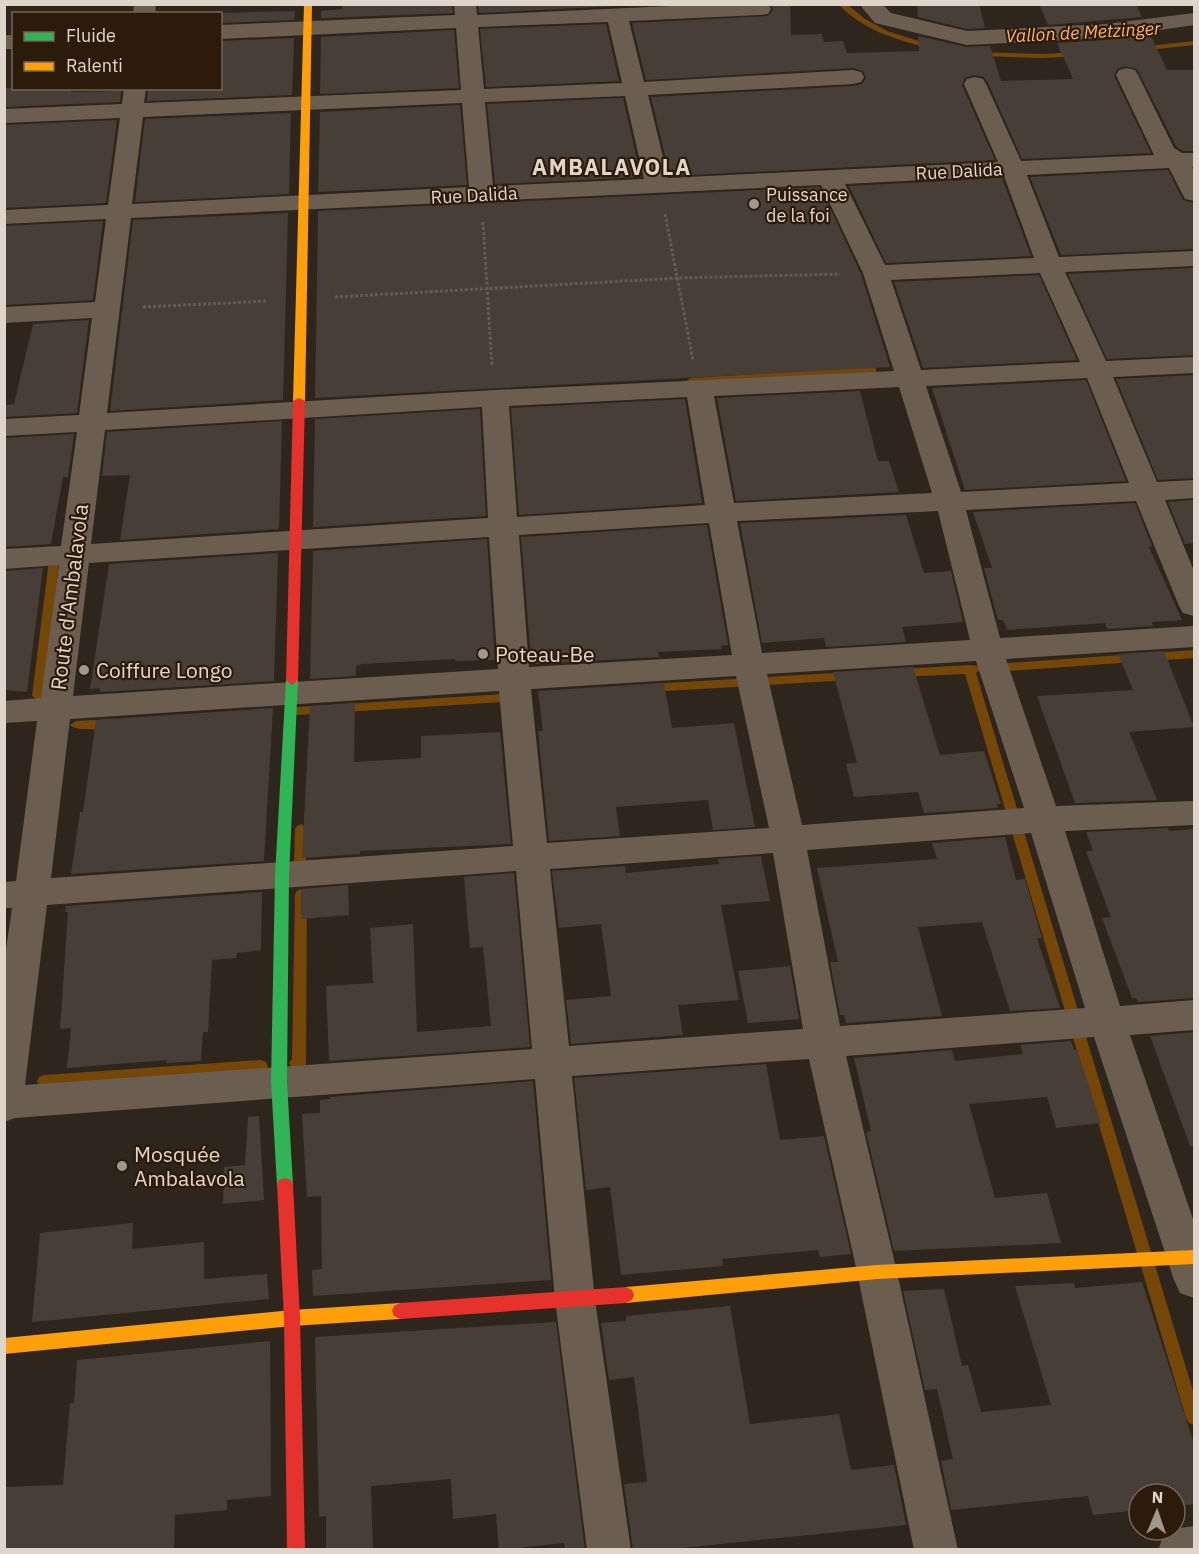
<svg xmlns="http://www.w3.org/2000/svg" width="1199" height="1554" font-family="'IBM Plex Sans',sans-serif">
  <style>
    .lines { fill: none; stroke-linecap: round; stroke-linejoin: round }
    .stream { fill: #744607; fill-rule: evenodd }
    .building { fill: #473f37 }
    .path { stroke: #655b50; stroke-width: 3; stroke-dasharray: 3 2; stroke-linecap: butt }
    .street { fill: #6b5d4f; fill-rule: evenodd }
    .fast { fill: #30b455; fill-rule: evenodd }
    .slow { fill: #ff9f0a; fill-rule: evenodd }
    .jam { fill: #e5322d; fill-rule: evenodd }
    .poi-dot { fill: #a2978d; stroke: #2c1b0a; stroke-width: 2 }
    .labels { text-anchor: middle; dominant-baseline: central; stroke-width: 4.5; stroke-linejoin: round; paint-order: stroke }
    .far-water-label { font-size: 18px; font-style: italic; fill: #fcb46a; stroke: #2c1b0a }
    .far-street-label { font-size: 18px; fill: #e0d5ca; stroke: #2c1b0a }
    .far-poi-label { font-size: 18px; fill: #e0d5ca; stroke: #2c1b0a; text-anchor: start }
    .street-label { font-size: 21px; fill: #e0d5ca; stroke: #2c1b0a }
    .poi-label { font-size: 21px; fill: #e0d5ca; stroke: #2c1b0a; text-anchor: start }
    .far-district-label { font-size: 22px; font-weight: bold; letter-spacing: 1.5px; fill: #e0d5ca; stroke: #2c1b0a }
  </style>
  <rect width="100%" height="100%" fill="#2e251c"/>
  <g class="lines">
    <!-- stream -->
    <g class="stream">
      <path d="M838,4h9l18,15 22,12 51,16 -4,2c-35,-8 -70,-18 -96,-45z"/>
      <polygon points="1194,41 1194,45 1140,51 1136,49 1140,47"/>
      <polygon points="975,52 1043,54 1078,52 1082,54 1078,56 1043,58 978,56 975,56"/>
      <polygon points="873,367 876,368 876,372 691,384 686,381 691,378"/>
      <polygon points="54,556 59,560 44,696 38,700 32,696 49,560"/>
      <polygon points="1194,650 1194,658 1152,661 1146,657 1152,653"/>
      <polygon points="1135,654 1141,658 1135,662 993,672 987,668 993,664"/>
      <polygon points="969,665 980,666 982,669 976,673 1194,1394 1194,1425 1189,1423 1186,1418 965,674 901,677 895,673 901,669"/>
      <polygon points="850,672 856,676 850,680 649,692 643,688 649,684"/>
      <polygon points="503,694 509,698 503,702 297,715 291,711 297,707"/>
      <path d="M111,719l6,4c-6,7 -41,9 -47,2l6,-4z"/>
      <polygon points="301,824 305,826 307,829 306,864 304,867 296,867 294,864 295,829 297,826"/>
      <polygon points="301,889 305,891 307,894 306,1064 304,1068 299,1070 291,1067 289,1063 292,1059 295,894 297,891"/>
      <polygon points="261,1060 266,1062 268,1066 266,1070 261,1072 44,1087 39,1085 37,1081 39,1077 44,1075"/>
    </g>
  </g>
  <!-- building -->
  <g class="building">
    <polygon points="397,4 452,4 453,13 321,18 321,11 342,9 342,6"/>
    <polygon points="478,4 655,4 479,13"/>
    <polygon points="771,4 790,4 791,35 822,34 824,42 843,41 847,53 919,51 918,36 966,47 990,46 1001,81 1073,79 1057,43 1106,40 1150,34 1167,70 1194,70 1194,151 1183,151 1176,146 1137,69 1126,66 1117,69 1114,76 1151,153 1022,159 988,83 984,77 974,75 965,78 962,85 995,160 670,176 651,97 853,86 862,84 866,78 863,71 853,68 646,80 632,23 768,16 773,10"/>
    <polygon points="917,4 979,4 985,28 967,29 918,17"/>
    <polygon points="1039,4 1136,4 1142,17 1048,25"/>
    <polygon points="295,11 294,20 220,23 220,13"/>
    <polygon points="606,24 619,81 486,87 480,29"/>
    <polygon points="454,30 459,88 320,94 321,37"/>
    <polygon points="294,38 292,95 147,101 148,90 155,88 220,88 220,41"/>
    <polygon points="4,88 72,88 71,92 121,91 120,102 4,107"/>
    <polygon points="623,98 641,177 495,184 487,104"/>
    <polygon points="460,105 467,185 318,192 320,112"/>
    <polygon points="291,113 289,194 135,202 145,119"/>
    <polygon points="117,120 106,203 4,208 4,125"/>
    <polygon points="1168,170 1183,200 1194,203 1194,249 1061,255 1030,177"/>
    <polygon points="1002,178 1031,256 886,263 849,186"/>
    <polygon points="820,187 861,274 890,367 315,398 318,211"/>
    <polygon points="288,213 283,400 110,411 133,220"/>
    <polygon points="103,221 93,300 4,305 4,226"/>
    <polygon points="1194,268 1194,355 1107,359 1068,274"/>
    <polygon points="1039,275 1077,360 923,368 894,282"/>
    <polygon points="89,320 77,413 4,417 4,405 14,404 33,324"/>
    <polygon points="1194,375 1194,478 1158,480 1116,379"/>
    <polygon points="1086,380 1126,481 965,490 932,388"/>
    <polygon points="860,391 878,461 889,461 899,492 736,501 717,398"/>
    <polygon points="685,399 702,503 519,515 511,408"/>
    <polygon points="480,409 486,516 313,527 315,419"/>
    <polygon points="282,421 279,529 120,540 130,475 102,476 107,432"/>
    <polygon points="74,434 68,477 63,477 51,544 4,547 4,438"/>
    <polygon points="1194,500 1194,543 1185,544 1168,502"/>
    <polygon points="1135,503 1152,546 1149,547 1182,620 1152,622 1153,626 1107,629 1105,623 1007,630 1003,620 998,620 984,568 992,568 973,512"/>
    <polygon points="906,515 924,573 951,571 963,622 902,627 906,642 826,647 824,638 762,643 740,523"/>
    <polygon points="707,525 728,645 721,646 722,649 658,652 659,657 535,664 535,658 531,658 521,537"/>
    <polygon points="487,539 495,660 455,661 455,659 362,664 356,666 356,676 310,679 313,551"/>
    <polygon points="278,553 274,681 100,692 100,688 90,689 109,564"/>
    <polygon points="43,568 27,692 4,690 4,571"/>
    <polygon points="1164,651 1194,727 1129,732 1157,800 1075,803 1037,696 1133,690 1118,654"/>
    <polygon points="913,667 940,755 984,751 1001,804 997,804 998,808 924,813 918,792 854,797 846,764 857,763 833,672"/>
    <polygon points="664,683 672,728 734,723 755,827 713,830 708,800 616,807 620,836 549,841 538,731 543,731 538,691"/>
    <polygon points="355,703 354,762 421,758 421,736 500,732 511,844 360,851 360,854 302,858 310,706"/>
    <polygon points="273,708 264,861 71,874 80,812 83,812 96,720"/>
    <polygon points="1168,828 1169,831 1194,829 1194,998 1138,1002 1136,998 1132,998 1102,918 1111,917 1086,851 1093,851 1086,832"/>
    <polygon points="1005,837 1016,880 1025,879 1042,938 1037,938 1060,1008 1010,1011 982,922 918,927 942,1016 846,1023 844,1015 840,1015 830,962 838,962 817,868 937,859 932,843"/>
    <polygon points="761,856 770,901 721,905 739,1000 678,1005 683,1035 571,1044 566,1000 611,996 601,924 559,928 552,871 625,866 626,873 719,864 718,859"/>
    <polygon points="514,873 530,1047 329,1061 326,986 373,983 370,928 413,924 417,1032 491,1026 483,947 470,948 464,877"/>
    <polygon points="348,885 349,915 301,919 301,889"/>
    <polygon points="262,892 261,950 237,953 236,958 212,960 208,1032 203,1032 201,1061 166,1063 167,1060 67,1068 71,1028 60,1029 68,912 65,912 66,906"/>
    <polygon points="790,966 799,1019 748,1023 738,971"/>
    <polygon points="1194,1032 1194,1146 1190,1146 1150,1036"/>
    <polygon points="1071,1041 1074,1050 1077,1049 1101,1123 1056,1128 1047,1097 969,1104 995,1198 1047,1193 1061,1243 894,1251 866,1132 871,1131 854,1058 952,1050 955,1061 1023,1054 1020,1045"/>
    <polygon points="766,1064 780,1140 824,1136 851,1254 820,1257 818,1250 722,1259 723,1266 621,1275 610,1187 586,1190 574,1078"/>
    <polygon points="533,1081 551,1280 313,1296 312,1270 322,1269 321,1196 307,1197 302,1114 320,1113 320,1100 330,1099 330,1097"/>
    <polygon points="259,1116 264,1200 223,1204 224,1167 245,1165 248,1117"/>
    <polygon points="133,1223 132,1249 204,1242 204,1279 267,1274 269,1299 32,1322 40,1233"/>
    <polygon points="1142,1282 1194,1444 1194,1504 1175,1506 1175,1494 1139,1494 1139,1510 1093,1515 1088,1496 951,1510 941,1461 953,1459 937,1389 925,1390 903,1291 944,1289 962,1366 968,1365 981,1412 1051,1405 1015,1286 1074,1283 1075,1288"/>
    <polygon points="730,1306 750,1424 839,1414 851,1470 894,1465 906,1525 663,1550 633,1550 624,1484 647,1482 634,1377 609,1380 601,1323 626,1321 626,1316"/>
    <polygon points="556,1322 585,1550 565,1550 564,1543 499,1550 496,1514 453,1519 451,1479 371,1486 373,1550 326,1550 326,1516 319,1517 315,1337"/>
    <polygon points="270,1341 271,1496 227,1500 227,1510 175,1515 174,1550 4,1550 4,1487 63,1485 70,1403 74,1403 77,1360"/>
  </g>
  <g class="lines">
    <!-- path -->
    <g class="path">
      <polyline points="665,214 693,360"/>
      <polyline points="483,222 492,367"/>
      <polyline points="335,297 679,278 840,274"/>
      <polyline points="143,307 267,301"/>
    </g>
    <!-- street -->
    <g class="street">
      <polygon points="134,4 156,4 155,14 133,14"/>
      <path d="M454,4h22l1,11 238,-11h53l3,5 -3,5 -8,1 -131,6 15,61 209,-12 8,2 3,5 -3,5 -8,2 -205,11 20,83 330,-16 -34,-78 3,-5 8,-2 8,2 3,5 35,77 133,-6 -38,-80 3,-5 8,-2 8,2 3,5 36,73 8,5h12v14h-2l2,5v29l-9,-2 -16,-31 -142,7 32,82 135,-6v15l-129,6 41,89 88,-4v16l-81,4 44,105 37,-2v18l-29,2 29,71v45l-11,-3 -4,-7 -43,-105 -170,9 34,128 194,-12v21l-188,12 50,147 138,-5v24l-129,6 55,175 74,-6v30l-64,5 64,187v76l-14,-5 -6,-13 -80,-243 -248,19 51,216 61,278h-44l-57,-278 -48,-213 -237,17 23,224 36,250h-44l-32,-250 -20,-221 -520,39 -11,4v-159l8,-55h-8v-26l12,-1 21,-160 -33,2v-22l37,-3 18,-133 -55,4v-20l57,-3 16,-114 -73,4v-17l75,-4 13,-97 -88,5v-16l91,-5 11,-83 -102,5v-14l104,-5 12,-87 -116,5v-14l118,-5 2,-16h22l-2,15 317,-13 -5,-62 -236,11v-14l235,-10zM608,22l14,61 -138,6 -6,-62zM625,96l19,83 -151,7 -8,-84zM462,103l7,84 -337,17 11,-87zM1004,176l30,82 -149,7 -40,-81zM821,185l42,88 31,98 -399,19 -388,23 24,-195zM1040,273l40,89 -159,8 -30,-90zM1087,378l42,105 -168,9 -35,-106zM899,387l33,106 -198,10 -20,-107zM687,397l18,108 -188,12 -8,-111zM482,407l6,111 -397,26 14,-114zM938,511l32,129 -208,13 -25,-132zM709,523l23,132 -203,12 -10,-132zM489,537l9,132 -425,27 16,-133zM976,661l48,147 -222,17 -35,-151zM736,676l33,152 -222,15 -16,-154zM499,691l14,155 -462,32 19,-159zM1031,833l54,175 -245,18 -33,-176zM773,853l30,176 -234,17 -19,-177zM516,871l16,178 -507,36 22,-180z"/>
      <polygon points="859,4 882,4 891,13 967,31 1106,24 1194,13 1194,25 1106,38 967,45 875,23"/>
      <rect x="4" y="35" width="10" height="14"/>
      <polygon points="1194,1526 1194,1550 1158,1550 1164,1534 1180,1528"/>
    </g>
    <!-- fast -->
    <polygon class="fast" points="292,675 298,680 289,876 287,1082 293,1185 291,1190 285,1192 279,1190 277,1185 271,1082 275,876 286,680"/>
    <!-- slow -->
    <g class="slow">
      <polygon points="304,4 312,4 305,401 299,404 293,401"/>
      <polygon points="1194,1250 1194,1264 877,1279 626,1303 620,1300 618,1295 620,1290 626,1287 877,1265"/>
      <polygon points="400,1303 406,1306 408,1311 406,1316 400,1319 292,1326 4,1354 4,1338 292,1310"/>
    </g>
    <!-- jam -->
    <g class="jam">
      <polygon points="299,398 305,401 298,680 292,685 286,680 293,401"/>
      <polygon points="285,1178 291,1180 293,1185 300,1318 305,1550 287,1550 284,1318 277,1185 279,1180"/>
      <polygon points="626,1287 632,1290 634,1295 632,1300 626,1303 400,1319 394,1316 392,1311 394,1306 400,1303"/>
    </g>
  </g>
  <!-- markers -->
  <g class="poi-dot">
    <circle cx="754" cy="204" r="6"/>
    <circle cx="483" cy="654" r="6"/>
    <circle cx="84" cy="670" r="6"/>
    <circle cx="122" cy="1166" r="6"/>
  </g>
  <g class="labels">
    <!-- far-water labels -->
    <g class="far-water-label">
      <text transform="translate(1083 32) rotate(-3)">Vallon de Metzinger</text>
    </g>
    <!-- far-street labels -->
    <g class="far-street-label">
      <text transform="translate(959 171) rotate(-3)">Rue Dalida</text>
      <text transform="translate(474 195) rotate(-3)">Rue Dalida</text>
    </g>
    <!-- far-poi labels -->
    <g class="far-poi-label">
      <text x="766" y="194">Puissance<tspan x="766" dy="21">de la foi</tspan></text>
    </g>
    <!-- street labels -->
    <g class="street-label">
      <text transform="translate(69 597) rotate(-83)">Route d'Ambalavola</text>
    </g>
    <!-- poi labels -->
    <g class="poi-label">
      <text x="495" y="654">Poteau-Be</text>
      <text x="96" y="670">Coiffure Longo</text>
      <text x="134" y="1154">Mosquée<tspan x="134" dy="24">Ambalavola</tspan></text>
    </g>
    <!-- far-district labels -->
    <g class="far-district-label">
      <text x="612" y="166">AMBALAVOLA</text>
    </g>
  </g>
  <!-- border -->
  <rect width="1199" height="1554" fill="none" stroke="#e0d5ca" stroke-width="12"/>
  <!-- legend -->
  <rect x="12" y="12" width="210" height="78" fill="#2c1b0a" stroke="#746557" stroke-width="1.5"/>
  <rect x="24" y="32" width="30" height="9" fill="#30b455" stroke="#746557" stroke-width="1.5"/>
  <text x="66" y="42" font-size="18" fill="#e0d5ca">Fluide</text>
  <rect x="24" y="62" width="30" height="9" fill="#ff9f0a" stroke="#746557" stroke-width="1.5"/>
  <text x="66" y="72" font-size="18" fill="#e0d5ca">Ralenti</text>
  <!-- north arrow -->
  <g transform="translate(1157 1512) rotate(2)"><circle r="28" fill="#2c1b0a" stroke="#746557" stroke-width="1.5"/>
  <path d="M0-4.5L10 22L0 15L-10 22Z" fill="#a2978d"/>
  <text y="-9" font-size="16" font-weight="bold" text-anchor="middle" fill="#e0d5ca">N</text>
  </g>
</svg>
